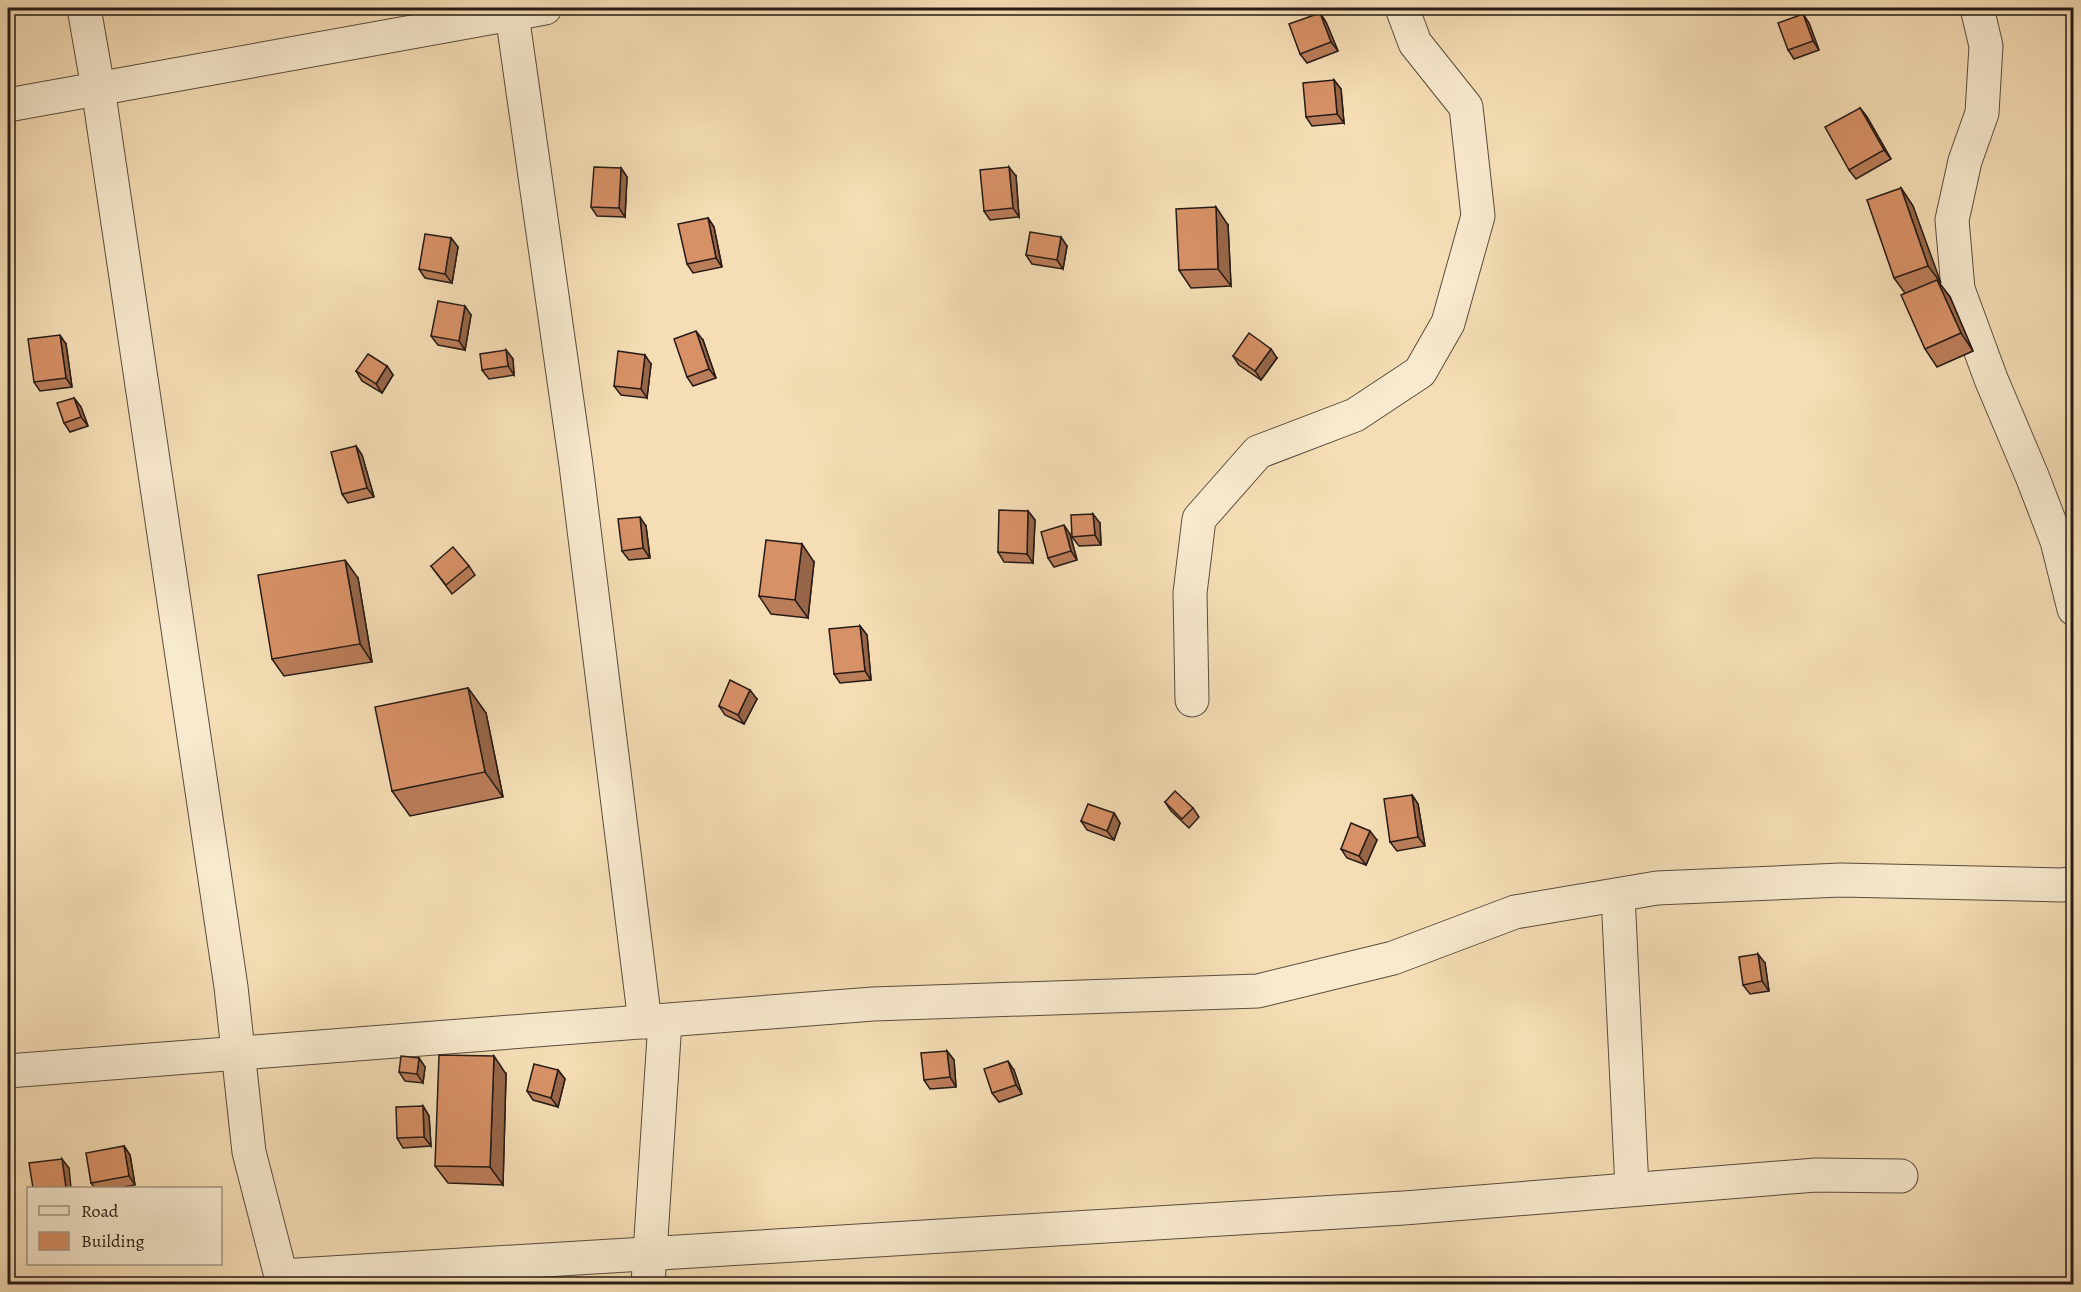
<svg xmlns="http://www.w3.org/2000/svg" width="2081" height="1292" font-family="Alegreya,serif">
  <style>
    .lines { fill: none; stroke-linecap: round; stroke-linejoin: round }
    .minor-casing { stroke: #5a4c3e; stroke-width: 35 }
    .minor { stroke: #f8eacf; stroke-width: 33 }
    .wall { fill: #ba7d59; stroke: #261b16; stroke-width: 1.5 }
    .shaded-wall { fill: #976648; stroke: #261b16; stroke-width: 1.5 }
    .building { fill: #d89167; stroke: #261b16; stroke-width: 1.5 }
  </style>
  <rect width="100%" height="100%" fill="#f5deb5"/>
  <filter id="stains"><feTurbulence type="fractalNoise" baseFrequency=".00333" numOctaves="4"/><feColorMatrix values="0 0 0 0 .2 0 0 0 0 .09 0 0 0 0 .02 0 0 0 .5 -.17"/></filter>
  <radialGradient id="worn" r=".72"><stop offset=".6" stop-color="#630" stop-opacity="0"/><stop offset="1" stop-color="#630" stop-opacity=".3"/></radialGradient>
  <g class="lines">
    <!-- minor casing -->
    <g class="minor-casing">
      <g id="minor">
        <polyline points="84,8 98,88 231,987 249,1152 283,1284"/>
        <polyline points="1977,8 1986,46 1982,113 1965,161 1952,220 1958,289 1991,379 2032,476 2057,541 2074,609"/>
        <polyline points="512,14 576,465 645,1022"/>
        <polyline points="8,105 545,8"/>
        <polyline points="1192,700 1190,593 1199,519 1258,452 1355,415 1420,372 1448,323 1478,216 1466,107 1415,43 1402,8"/>
        <polyline points="1618,895 1632,1189"/>
        <polyline points="8,1071 873,1004 1258,991 1393,958 1515,912 1657,888 1841,880 2062,885 2074,883"/>
        <polyline points="281,1276 1404,1208 1816,1175 1901,1176"/>
        <polyline points="648,1284 665,1021"/>
      </g>
    </g>
    <!-- minor -->
    <use href="#minor" class="minor"/>
  </g>
  <!-- wall -->
  <g class="wall">
    <polygon points="1320,13 1326,22 1338,51 1307,63 1300,54"/>
    <polygon points="1803,14 1809,23 1819,50 1794,59 1788,50"/>
    <polygon points="1334,80 1341,89 1344,123 1312,126 1306,117"/>
    <polygon points="1860,108 1867,117 1891,159 1856,179 1849,170"/>
    <polygon points="621,168 627,177 625,217 597,216 591,207"/>
    <polygon points="1016,176 1019,217 990,220 984,211"/>
    <polygon points="1901,188 1913,206 1940,284 1950,297 1973,351 1937,367 1925,349 1905,293 1894,278"/>
    <polygon points="708,218 714,227 722,267 693,273 687,264"/>
    <polygon points="1228,225 1231,286 1191,288 1179,270"/>
    <polygon points="451,238 458,247 452,283 425,278 419,269"/>
    <polygon points="1067,246 1063,269 1032,264 1026,255"/>
    <polygon points="471,315 465,350 438,345 431,336"/>
    <polygon points="703,340 716,378 693,386 687,377"/>
    <polygon points="66,344 72,387 40,391 34,382"/>
    <polygon points="506,350 513,359 514,375 489,379 482,370"/>
    <polygon points="1233,356 1277,358 1261,380 1239,365"/>
    <polygon points="651,364 647,398 621,395 614,386"/>
    <polygon points="387,366 393,375 382,393 362,381 356,371"/>
    <polygon points="74,398 81,407 88,426 70,432 64,423"/>
    <polygon points="356,446 362,455 374,497 348,503 342,494"/>
    <polygon points="1028,511 1035,520 1033,563 1004,562 998,552"/>
    <polygon points="1100,523 1101,545 1079,546 1072,537"/>
    <polygon points="646,526 650,558 629,560 622,551"/>
    <polygon points="1070,534 1077,560 1054,567 1048,558"/>
    <polygon points="814,562 808,618 771,614 759,596"/>
    <polygon points="431,566 469,566 475,575 452,594"/>
    <polygon points="358,578 372,662 284,676 272,659"/>
    <polygon points="860,626 867,635 871,680 840,683 834,674"/>
    <polygon points="468,688 486,713 503,797 410,816 392,791"/>
    <polygon points="757,699 744,724 725,715 719,706"/>
    <polygon points="1412,795 1418,804 1425,846 1397,851 1390,842"/>
    <polygon points="1165,802 1193,808 1199,817 1189,828 1171,811"/>
    <polygon points="1114,813 1120,823 1114,840 1087,830 1081,821"/>
    <polygon points="1377,840 1366,865 1347,858 1341,849"/>
    <polygon points="1765,963 1769,991 1750,994 1743,985"/>
    <polygon points="947,1051 954,1060 956,1087 930,1089 924,1080"/>
    <polygon points="419,1058 425,1067 423,1083 405,1081 399,1072"/>
    <polygon points="558,1070 565,1079 558,1107 533,1100 527,1091"/>
    <polygon points="1014,1070 1022,1094 999,1102 992,1093"/>
    <polygon points="506,1074 503,1185 448,1183 435,1166"/>
    <polygon points="423,1106 429,1116 431,1146 403,1148 397,1138"/>
    <polygon points="124,1146 130,1155 135,1185 117,1188 95,1188 91,1183"/>
  </g>
  <!-- shaded-wall -->
  <g class="shaded-wall">
    <polygon points="1320,13 1326,22 1338,51 1331,42"/>
    <polygon points="1803,14 1809,23 1819,50 1813,41"/>
    <polygon points="1334,80 1341,89 1344,123 1337,114"/>
    <polygon points="1860,108 1867,117 1891,159 1884,150"/>
    <polygon points="1009,167 1016,176 1019,217 1013,208"/>
    <polygon points="621,168 627,177 625,217 619,208"/>
    <polygon points="1901,188 1913,206 1941,283 1928,266"/>
    <polygon points="1216,207 1228,225 1231,286 1218,269"/>
    <polygon points="708,218 714,227 722,267 716,258"/>
    <polygon points="1061,237 1067,246 1063,269 1057,260"/>
    <polygon points="451,238 458,247 452,283 445,274"/>
    <polygon points="1937,280 1950,297 1973,351 1961,333"/>
    <polygon points="465,306 471,315 465,350 459,341"/>
    <polygon points="696,331 703,340 716,378 709,369"/>
    <polygon points="60,335 66,344 72,387 66,378"/>
    <polygon points="1271,349 1277,358 1261,380 1255,371"/>
    <polygon points="506,350 513,359 514,375 508,366"/>
    <polygon points="645,355 651,364 647,398 641,389"/>
    <polygon points="387,366 393,375 382,393 376,384"/>
    <polygon points="74,398 81,407 88,426 81,417"/>
    <polygon points="356,446 362,455 374,497 367,488"/>
    <polygon points="1028,511 1035,520 1033,563 1027,554"/>
    <polygon points="1093,514 1100,523 1101,545 1095,535"/>
    <polygon points="640,517 646,526 650,558 643,548"/>
    <polygon points="1064,525 1070,534 1077,560 1071,551"/>
    <polygon points="802,544 814,562 808,618 795,600"/>
    <polygon points="345,560 358,578 372,662 360,644"/>
    <polygon points="860,626 867,635 871,680 865,671"/>
    <polygon points="468,688 486,713 503,797 485,772"/>
    <polygon points="750,690 757,699 744,724 738,715"/>
    <polygon points="1412,795 1418,804 1425,846 1418,837"/>
    <polygon points="1114,813 1120,823 1114,840 1107,831"/>
    <polygon points="1370,831 1377,840 1366,865 1359,856"/>
    <polygon points="1758,954 1765,963 1769,991 1762,981"/>
    <polygon points="947,1051 954,1060 956,1087 950,1077"/>
    <polygon points="494,1056 506,1074 503,1185 490,1167"/>
    <polygon points="419,1058 425,1067 423,1083 417,1074"/>
    <polygon points="1008,1061 1014,1070 1022,1094 1016,1085"/>
    <polygon points="558,1070 565,1079 558,1107 551,1098"/>
    <polygon points="423,1106 429,1116 431,1146 424,1137"/>
    <polygon points="124,1146 130,1155 135,1185 129,1176"/>
    <polygon points="62,1159 69,1168 71,1188 66,1188"/>
  </g>
  <!-- building -->
  <g class="building">
    <polygon points="1320,13 1331,42 1300,54 1289,24"/>
    <polygon points="1803,14 1813,41 1788,50 1778,23"/>
    <polygon points="1334,80 1337,114 1306,117 1303,83"/>
    <polygon points="1860,108 1884,150 1849,170 1825,127"/>
    <polygon points="594,167 621,168 619,208 591,207"/>
    <polygon points="1009,167 1013,208 984,211 980,170"/>
    <polygon points="1901,188 1928,266 1894,278 1867,200"/>
    <polygon points="1216,207 1218,269 1179,270 1176,209"/>
    <polygon points="708,218 716,258 687,264 678,224"/>
    <polygon points="1030,232 1061,237 1057,260 1026,255"/>
    <polygon points="425,234 451,238 445,274 419,269"/>
    <polygon points="1937,280 1961,333 1925,349 1901,295"/>
    <polygon points="438,301 465,306 459,341 431,336"/>
    <polygon points="696,331 709,369 687,377 674,339"/>
    <polygon points="1249,333 1271,349 1255,371 1233,356"/>
    <polygon points="60,335 66,378 34,382 28,339"/>
    <polygon points="506,350 508,366 482,370 480,354"/>
    <polygon points="618,351 645,355 641,389 614,386"/>
    <polygon points="368,354 387,366 376,384 356,371"/>
    <polygon points="74,398 81,417 64,423 57,403"/>
    <polygon points="356,446 367,488 342,494 331,452"/>
    <polygon points="999,510 1028,511 1027,554 998,552"/>
    <polygon points="1093,514 1095,535 1072,537 1071,515"/>
    <polygon points="640,517 643,548 622,551 618,519"/>
    <polygon points="1064,525 1071,551 1048,558 1041,532"/>
    <polygon points="766,540 802,544 795,600 759,596"/>
    <polygon points="453,547 469,566 446,585 431,566"/>
    <polygon points="345,560 360,644 272,659 258,575"/>
    <polygon points="860,626 865,671 834,674 829,629"/>
    <polygon points="730,680 750,690 738,715 719,706"/>
    <polygon points="468,688 485,772 392,791 375,707"/>
    <polygon points="1175,791 1193,808 1182,819 1165,802"/>
    <polygon points="1412,795 1418,837 1390,842 1384,799"/>
    <polygon points="1088,804 1114,813 1107,831 1081,821"/>
    <polygon points="1351,823 1370,831 1359,856 1341,849"/>
    <polygon points="1758,954 1762,981 1743,985 1739,957"/>
    <polygon points="947,1051 950,1077 924,1080 921,1053"/>
    <polygon points="439,1055 494,1056 490,1167 435,1166"/>
    <polygon points="401,1056 419,1058 417,1074 399,1072"/>
    <polygon points="1008,1061 1016,1085 992,1093 984,1069"/>
    <polygon points="534,1064 558,1070 551,1098 527,1091"/>
    <polygon points="423,1106 424,1137 397,1138 396,1107"/>
    <polygon points="124,1146 129,1176 91,1183 86,1153"/>
    <polygon points="62,1159 66,1188 33,1188 29,1163"/>
  </g>
  <!-- margin -->
  <rect width="2081" height="1292" fill="none" stroke="#f5deb5" stroke-width="30"/>
  <rect x="9" y="9" width="2063" height="1274" fill="none" stroke="#261b16" stroke-width="3"/>
  <rect x="15" y="15" width="2051" height="1262" fill="none" stroke="#261b16" stroke-width="1.5"/>
  <!-- legend -->
  <rect x="27" y="1187" width="195" height="78" fill="#f8eacf" stroke="#a49785" stroke-width="1.5"/>
  <rect x="39" y="1206" width="30" height="9" fill="#f8eacf" stroke="#a49785" stroke-width="1.5"/>
  <text x="81" y="1217" font-size="18" fill="#261b16">Road</text>
  <rect x="39" y="1232" width="30" height="18" fill="#d89167" stroke="#a49785" stroke-width="1.5"/>
  <text x="81" y="1247" font-size="18" fill="#261b16">Building</text>
  <rect width="100%" height="100%" filter="url(#stains)"/>
  <rect width="100%" height="100%" fill="url(#worn)"/>
</svg>
